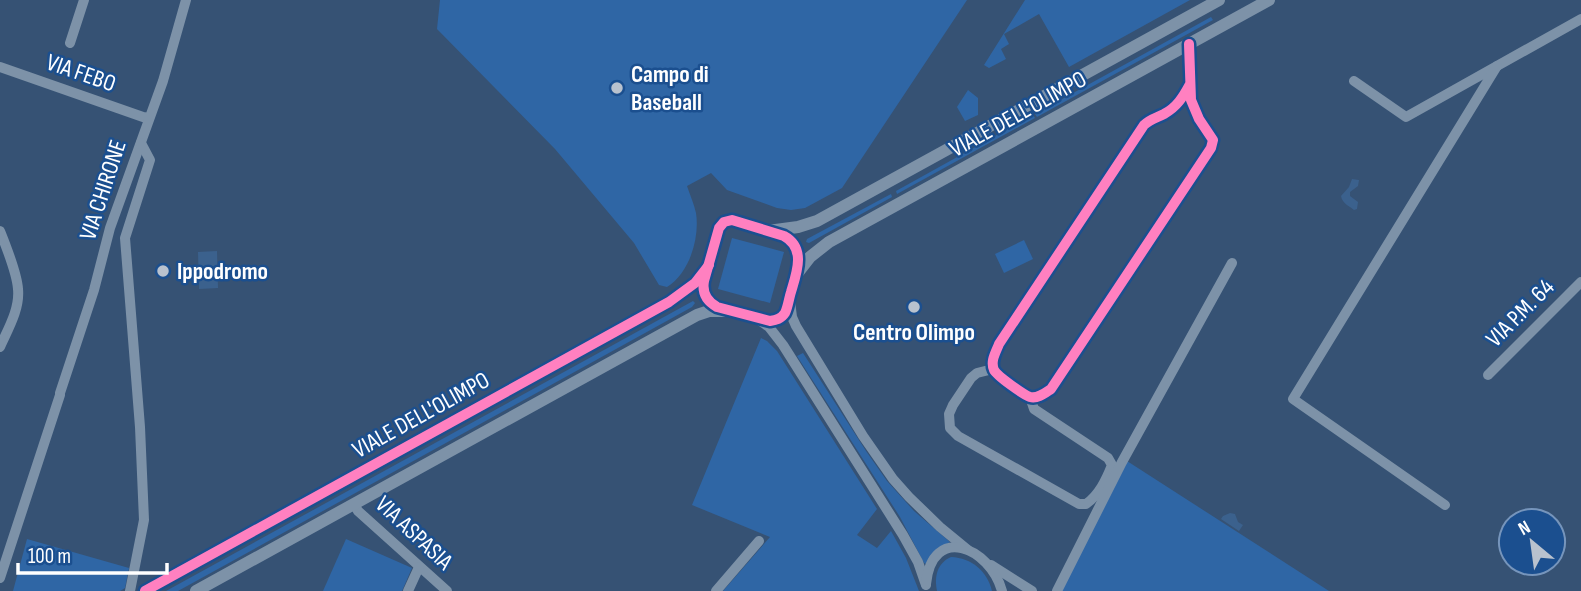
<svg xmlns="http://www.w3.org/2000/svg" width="1581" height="591" font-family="'Sofia Sans Condensed',sans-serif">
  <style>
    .green { fill: #2f66a5 }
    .water { fill: #3b618d }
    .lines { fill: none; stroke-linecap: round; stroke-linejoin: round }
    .minor { stroke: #7d92a8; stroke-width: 10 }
    .tertiary { stroke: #7d92a8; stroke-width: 12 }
    .cycleway-casing { stroke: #1b4f8f; stroke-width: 15 }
    .cycleway { stroke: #ff80c0; stroke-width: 10 }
    .poi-dot { fill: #b9c2ce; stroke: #1b4f8f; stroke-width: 2.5 }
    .labels { text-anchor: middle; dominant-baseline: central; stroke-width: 5; stroke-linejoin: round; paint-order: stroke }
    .street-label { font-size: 24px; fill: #fff; stroke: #1b4f8f }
    .poi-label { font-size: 24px; font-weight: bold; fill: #fff; stroke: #1b4f8f; text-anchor: start }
  </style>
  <rect width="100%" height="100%" fill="#365274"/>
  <!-- green -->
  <g class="green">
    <path d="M440,0h527l-125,188 -37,20 -14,2 -14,-2 -50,-18 -16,-17 -24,13c3,9 7,18 9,27 4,25 -7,61 -29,74l-8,-2 -25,-42 -79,-94 -118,-120z"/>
    <polygon points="1025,0 1190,0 1069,67 1039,14 1004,34 1009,44 1001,49 1006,59 989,68 984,65"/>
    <polygon points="1211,17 1213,20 1037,117 1035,114"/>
    <polygon points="968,90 978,98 978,115 965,121 957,107"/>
    <polygon points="1033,115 1035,118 897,194 896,191"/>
    <polygon points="891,194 892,197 809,243 806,242 807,239"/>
    <polygon points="732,238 784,252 770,303 718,289"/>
    <polygon points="1024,240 1033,259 1004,273 995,254"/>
    <polygon points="693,301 695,303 692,307 178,591 166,591"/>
    <polygon points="761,338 767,341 777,351 877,509 857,535 877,548 891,531 906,558 919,591 723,591 770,537 692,505"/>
    <polygon points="803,353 866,451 887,481 914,511 950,542 933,553 926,564 924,563 900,517 797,356"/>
    <polygon points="1127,461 1329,591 1059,591"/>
    <polygon points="27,539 129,568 125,588 120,591 13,591"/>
    <polygon points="346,539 412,568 402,591 323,591"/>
    <path d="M951,557c21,1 36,14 41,34h-55c-3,-14 0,-28 14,-34z"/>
  </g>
  <!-- water -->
  <g class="water">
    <path d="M1352,179l7,1 -1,6 -8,6v4l8,6 -1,7 -3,1c-5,-4 -12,-7 -13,-14l8,-9z"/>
    <polygon points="217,251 218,288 199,289 198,252"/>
    <polygon points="1230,513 1235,514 1238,522 1243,525 1239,531 1221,519 1223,516"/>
  </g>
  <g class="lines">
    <!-- minor -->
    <g class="minor">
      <polyline points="70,43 84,0"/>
      <path d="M1189,44l2,56 8,19 14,21 -2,8 -160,241c-6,4 -13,10 -21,8 -6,-2 -33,-21 -36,-27 -4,-9 2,-18 5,-26l145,-219c6,-6 12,-7 20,-11 13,-7 19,-17 26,-30"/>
      <polyline points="0,67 143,117 149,118"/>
      <polyline points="1354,81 1406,117 1581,19"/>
      <path d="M0,231c6,15 17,42 18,58 2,20 -10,40 -18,58"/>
      <polyline points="790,301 792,317 796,326 863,436 893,479 909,497 940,527 968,550"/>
      <polyline points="759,320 769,327 783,345 903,535 918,562 926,585"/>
      <path d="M993,369l-16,4 -6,5 -18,27 -4,9 1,14 8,8 121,68h7c13,-9 20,-24 26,-39l-4,-7 -74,-49 -4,-12"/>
      <polyline points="1488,375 1581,282"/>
      <polyline points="60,393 94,290 110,228 163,81 186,0"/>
      <polyline points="354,504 358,511 447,591"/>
      <polyline points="1445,505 1293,399 1497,66"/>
      <polyline points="991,565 1032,591"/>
      <polyline points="0,578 60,395"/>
      <path d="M926,584c6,-61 64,-37 76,7"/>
      <polyline points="130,591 144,520 140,427 125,238 150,160 141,143"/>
      <polyline points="408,591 419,567"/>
      <polyline points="716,591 759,541"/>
      <polyline points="1057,591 1122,462 1232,263"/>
    </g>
    <!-- tertiary -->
    <g class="tertiary">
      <path d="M732,220l52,16c22,12 13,36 7,56 -2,6 -3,15 -6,21 -4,6 -9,7 -15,8l-53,-14c-11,-6 -15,-15 -13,-26l15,-53 5,-6z"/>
      <polyline points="768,231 798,227 817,221 1219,0"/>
      <polyline points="796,275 810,257 829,242 1269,0"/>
      <polyline points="145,591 669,302 695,283 709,265"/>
      <polyline points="196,591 697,315 709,311 732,311"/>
    </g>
    <!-- cycleway casing -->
    <g class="cycleway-casing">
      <g id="cycleway">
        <path d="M1189,44l2,56 8,19 14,21 -2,8 -160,241c-6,4 -13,10 -21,8 -6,-2 -33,-21 -36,-27 -4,-9 2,-18 5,-26l145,-219c6,-6 12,-7 20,-11 13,-7 19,-17 26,-30"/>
        <path d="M732,220l52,16c22,12 13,36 7,56 -2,6 -3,15 -6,21 -4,6 -9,7 -15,8l-53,-14c-11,-6 -15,-15 -13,-26l15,-53 5,-6z"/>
        <polyline points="145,591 669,302 695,283 709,265"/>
      </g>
    </g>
    <!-- cycleway -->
    <use href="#cycleway" class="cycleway"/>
  </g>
  <!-- markers -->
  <g class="poi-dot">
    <circle cx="617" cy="88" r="7"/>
    <circle cx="163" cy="271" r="7"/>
    <circle cx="914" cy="307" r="7"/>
  </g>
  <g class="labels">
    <!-- street labels -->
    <g class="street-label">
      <text transform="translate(81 73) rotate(19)">VIA FEBO</text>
      <text transform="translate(1018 114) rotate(-29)">VIALE DELL'OLIMPO</text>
      <text transform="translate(103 190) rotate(-72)">VIA CHIRONE</text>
      <text transform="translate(1520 313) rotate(-45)">VIA P.M. 64</text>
      <text transform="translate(421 415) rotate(-29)">VIALE DELL'OLIMPO</text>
      <text transform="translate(414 533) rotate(43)">VIA ASPASIA</text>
    </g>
    <!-- poi labels -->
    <g class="poi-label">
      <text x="631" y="74">Campo di<tspan x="631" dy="28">Baseball</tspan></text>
      <text x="177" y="271">Ippodromo</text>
      <text x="914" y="332" text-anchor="middle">Centro Olimpo</text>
    </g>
  </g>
  <!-- north arrow -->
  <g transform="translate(1532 542) rotate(331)"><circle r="33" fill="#1b4f8f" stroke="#7695bc" stroke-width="2"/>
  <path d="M0-5L12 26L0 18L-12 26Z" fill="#b9c2ce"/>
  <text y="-10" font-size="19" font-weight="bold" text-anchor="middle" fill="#ffffff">N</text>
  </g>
  <!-- scale -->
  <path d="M18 563v10h149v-10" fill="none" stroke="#ffffff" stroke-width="3.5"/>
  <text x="28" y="563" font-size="21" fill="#ffffff" stroke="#1b4f8f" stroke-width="5" paint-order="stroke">100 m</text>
</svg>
